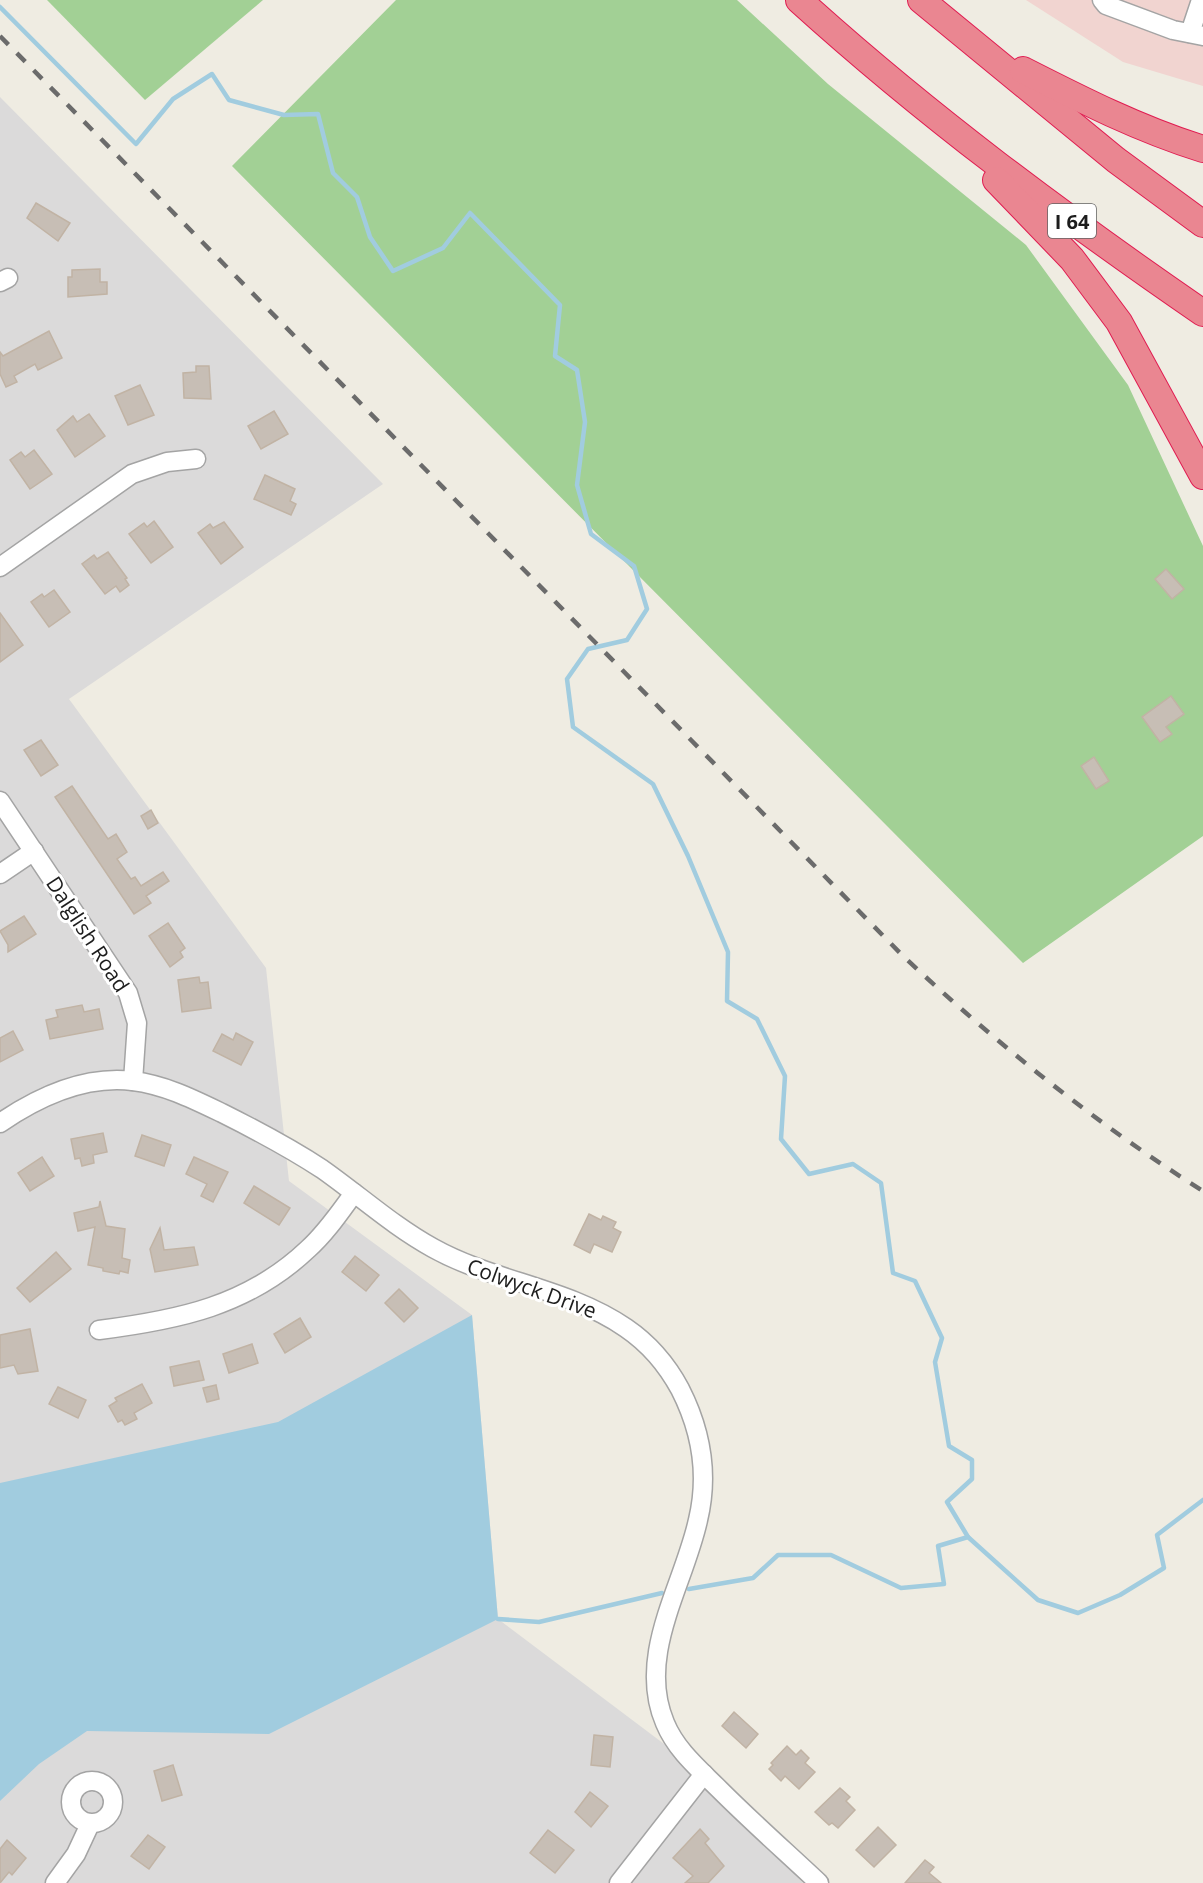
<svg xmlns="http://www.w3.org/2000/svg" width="1203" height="1883" font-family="'Open Sans',sans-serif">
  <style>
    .residential { fill: #dbdada }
    .commercial { fill: #f1d4d0 }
    .forest { fill: #a2d095 }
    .water { fill: #a1ccdf }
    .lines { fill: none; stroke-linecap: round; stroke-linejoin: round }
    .stream { stroke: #a1ccdf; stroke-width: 4.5 }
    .building { fill: #c7beb5; stroke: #c1b3a4; stroke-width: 1.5 }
    .minor-casing { stroke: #a4a4a4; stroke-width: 21 }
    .highway-casing { stroke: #e01c51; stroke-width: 28 }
    .minor { stroke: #fff; stroke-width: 18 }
    .highway { stroke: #ea8691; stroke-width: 26 }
    .rail { stroke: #6b6b6b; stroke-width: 4.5; stroke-dasharray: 12 12; stroke-linecap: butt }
    .labels { text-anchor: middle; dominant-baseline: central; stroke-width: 6; stroke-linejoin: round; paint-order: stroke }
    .shield { fill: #fff; stroke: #616161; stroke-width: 1.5 }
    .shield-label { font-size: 20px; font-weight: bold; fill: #1d1d1d }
    .street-label { font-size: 21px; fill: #1d1d1d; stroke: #fff }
  </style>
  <rect width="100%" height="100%" fill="#efece2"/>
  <!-- residential -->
  <polygon class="residential" points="0,97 383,484 69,699 266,968 289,1181 472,1315 498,1619 704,1774 803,1883 0,1883"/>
  <!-- commercial -->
  <polygon class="commercial" points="1026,0 1203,0 1203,86 1123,62"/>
  <!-- forest -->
  <g class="forest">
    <polygon points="47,0 263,0 145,100"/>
    <polygon points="396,0 737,0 828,84 1026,245 1128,385 1203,546 1203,836 1023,963 232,166"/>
  </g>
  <!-- water -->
  <polygon class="water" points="472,1315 498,1619 269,1734 87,1731 39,1764 0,1801 0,1483 278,1422"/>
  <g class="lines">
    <!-- stream -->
    <g class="stream">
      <polyline points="0,7 136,144 173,99 212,74 229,100 284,115 318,114 333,173 357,197 370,237 393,271 443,248 470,213 560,305 555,356 577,370 585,422 577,485 591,534 634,566 647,609 627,640 588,649 567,679 573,727 653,784 688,856 728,952 727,1001 757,1019 785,1076 781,1139 809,1174 853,1164 881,1183 893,1273 915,1281 942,1338 935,1362 949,1446 972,1460 972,1479 947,1502 968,1537"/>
      <polyline points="689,1589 753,1578 778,1555 831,1555 901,1588 944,1584 938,1546 968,1537 1038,1600 1078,1613 1120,1595 1164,1568 1157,1535 1203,1500"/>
      <polyline points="498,1619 539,1622 662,1593"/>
    </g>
  </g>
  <!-- building -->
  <g class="building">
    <polygon points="36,203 70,223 58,241 27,218"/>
    <polygon points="100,269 100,282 107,282 107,294 68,297 68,277 72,277 72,270"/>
    <polygon points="49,331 62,358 38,370 35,364 14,376 17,382 6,387 0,374 0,352 3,356"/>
    <polygon points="196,366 209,366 211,399 184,398 183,373 196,372"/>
    <polygon points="140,385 154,415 128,425 115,396"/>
    <polygon points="274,411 288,434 261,449 248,426"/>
    <polygon points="89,414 105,436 75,457 57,430 73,416 77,422"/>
    <polygon points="34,450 52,474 30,489 10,460 21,452 25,457"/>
    <polygon points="265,475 295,489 290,501 296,504 291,515 254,499"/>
    <polygon points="154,521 173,547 151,563 129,534 144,523 147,527"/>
    <polygon points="224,522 243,547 221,564 198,533 210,524 213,528"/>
    <polygon points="108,552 127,578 125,579 129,585 120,592 116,586 105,594 82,564 94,555 97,559"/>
    <polygon points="1166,569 1184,589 1172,599 1155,579"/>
    <polygon points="54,590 70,612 49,627 31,602 42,594 44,597"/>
    <polygon points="0,613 23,645 0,662"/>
    <polygon points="1171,696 1184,714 1166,727 1172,734 1160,742 1142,717"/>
    <polygon points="41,740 58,765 41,776 24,750"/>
    <polygon points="1094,757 1109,781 1096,789 1081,766"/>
    <polygon points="72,786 108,839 116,834 127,852 117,859 131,879 135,877 141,886 163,872 169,881 146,896 151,903 134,914 55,797"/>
    <polygon points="151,810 158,823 148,829 141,816"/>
    <polygon points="24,916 36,934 8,952 8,945 0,931"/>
    <polygon points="168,923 185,948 180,952 183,957 170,967 149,936"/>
    <polygon points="199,977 200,983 208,982 211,1008 182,1012 178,980"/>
    <polygon points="82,1005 84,1012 99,1009 103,1029 50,1039 46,1020 58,1017 56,1010"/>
    <polygon points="13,1031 23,1050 0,1062 0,1038"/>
    <polygon points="236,1033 253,1042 241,1065 213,1051 222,1034 233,1040"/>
    <polygon points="103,1133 107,1152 93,1155 94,1163 82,1166 80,1158 75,1159 71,1139"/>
    <polygon points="142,1135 171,1145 164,1166 135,1156"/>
    <polygon points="42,1157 54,1176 30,1191 18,1173"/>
    <polygon points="194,1157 228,1172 213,1202 201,1196 207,1184 186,1174"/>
    <polygon points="254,1186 290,1208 279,1225 244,1203"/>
    <polygon points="100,1201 106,1226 125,1229 122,1258 130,1260 128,1273 120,1271 119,1274 103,1271 103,1268 88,1265 95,1227 78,1231 74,1213 99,1207"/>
    <polygon points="589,1214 601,1220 603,1216 616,1222 613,1228 621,1232 612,1252 594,1244 590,1253 574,1245"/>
    <polygon points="160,1228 164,1250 194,1247 198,1265 155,1272 150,1249"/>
    <polygon points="56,1252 71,1269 30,1302 17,1288"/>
    <polygon points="355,1256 379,1275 366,1291 342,1272"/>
    <polygon points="399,1289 418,1308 404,1322 385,1303"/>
    <polygon points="300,1318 311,1337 285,1353 274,1334"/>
    <polygon points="30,1329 38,1371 18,1374 14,1365 0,1368 0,1335"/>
    <polygon points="252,1344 258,1363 229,1373 223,1354"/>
    <polygon points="199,1361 204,1380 174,1386 170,1367"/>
    <polygon points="142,1384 152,1403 134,1413 137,1419 125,1425 122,1420 118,1422 109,1406 117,1401 115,1398"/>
    <polygon points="216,1385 219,1399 207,1402 203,1388"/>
    <polygon points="58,1387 86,1400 78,1418 49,1404"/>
    <polygon points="734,1712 758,1734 746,1748 722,1726"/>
    <polygon points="594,1735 613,1737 610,1767 591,1765"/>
    <polygon points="787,1746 796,1755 801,1750 809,1758 805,1763 815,1772 799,1789 785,1776 781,1781 769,1769 773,1765 771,1763"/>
    <polygon points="173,1765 182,1795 162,1801 154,1771"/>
    <polygon points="840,1788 850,1797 846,1801 855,1810 838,1828 832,1823 829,1825 815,1812"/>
    <polygon points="590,1792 608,1806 591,1827 575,1812"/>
    <polygon points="878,1827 896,1845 874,1867 856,1850"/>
    <polygon points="700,1829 709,1839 705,1843 724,1866 708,1883 685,1883 693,1876 673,1858"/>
    <polygon points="548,1830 574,1850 555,1873 530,1853"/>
    <polygon points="148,1835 165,1847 149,1869 131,1856"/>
    <polygon points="7,1840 26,1858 12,1875 9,1872 0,1883 0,1849"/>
    <polygon points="925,1860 934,1867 929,1873 941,1883 905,1883"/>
  </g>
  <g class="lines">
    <!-- minor casing -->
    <g class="minor-casing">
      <g id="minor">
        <polyline points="1102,0 1106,5 1173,30 1203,36"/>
        <polyline points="1190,33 1201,0"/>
        <polyline points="0,282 8,278"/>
        <polyline points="0,567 132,474 167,462 196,459"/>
        <polyline points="0,801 128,993 137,1023 133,1081"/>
        <polyline points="0,874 34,851"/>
        <path d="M0,1123c38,-26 85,-48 133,-42 32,4 60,18 89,32 34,17 68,35 100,56 37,26 71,57 111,79 61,34 135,40 193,80 22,15 41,37 54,61 21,41 29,85 18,131 -14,65 -62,135 -33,203 11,27 34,46 55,67 32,32 66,62 99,93"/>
        <path d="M99,1330c79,-10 149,-24 209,-81 18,-16 32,-37 46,-56"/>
        <circle cx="92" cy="1802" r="21"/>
        <polyline points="55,1883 76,1854 90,1824"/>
        <polyline points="619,1883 704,1774"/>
      </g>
    </g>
    <!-- highway casing -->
    <g class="highway-casing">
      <g id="highway">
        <path d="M799,0c127,115 263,216 404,313"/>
        <polyline points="921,0 1116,160 1203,224"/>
        <path d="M1023,70c59,30 116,59 180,79"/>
        <polyline points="996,180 1072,259 1119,322 1203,476"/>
      </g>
    </g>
    <!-- minor -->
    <use href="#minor" class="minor"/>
    <!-- highway -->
    <use href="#highway" class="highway"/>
    <!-- rail -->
    <path class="rail" d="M0,36l903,920c93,87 192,167 300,235"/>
  </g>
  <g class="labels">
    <!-- shield labels -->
    <rect class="shield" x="1048" y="204" width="48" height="34" rx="4.5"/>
    <g class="shield-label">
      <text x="1072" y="221">I 64</text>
    </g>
    <!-- street labels -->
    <g class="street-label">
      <text transform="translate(88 934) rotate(57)">Dalglish Road</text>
      <text transform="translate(532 1288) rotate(20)">Colwyck Drive</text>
    </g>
  </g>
</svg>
